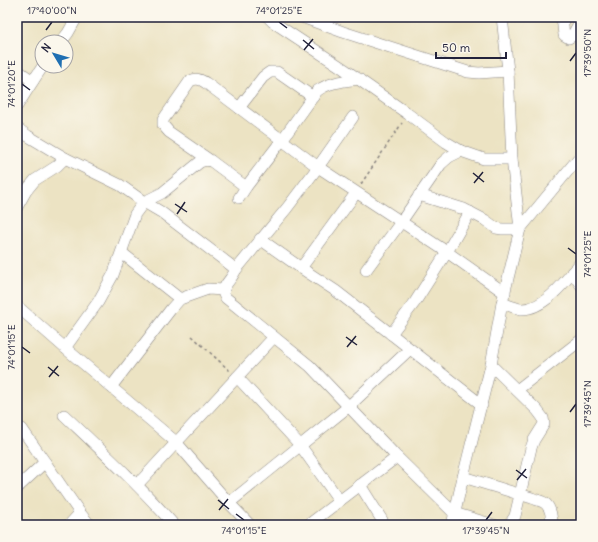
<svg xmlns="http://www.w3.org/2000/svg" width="598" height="542" font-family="Delius,sans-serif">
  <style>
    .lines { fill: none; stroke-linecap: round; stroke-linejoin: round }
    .minor-casing { stroke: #87827f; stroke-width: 12 }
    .path { stroke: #87827f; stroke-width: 1.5; stroke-dasharray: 3 3; stroke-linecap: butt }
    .minor { stroke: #fff; stroke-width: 11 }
    .ticks { fill: none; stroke: #22223b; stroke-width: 1.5 }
    .neatline { fill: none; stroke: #22223b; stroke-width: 1.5 }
    .ticks-label { font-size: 10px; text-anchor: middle; fill: #22223b }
  </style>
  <rect width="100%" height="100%" fill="#fbf7ec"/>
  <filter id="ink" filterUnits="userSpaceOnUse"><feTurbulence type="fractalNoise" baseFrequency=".025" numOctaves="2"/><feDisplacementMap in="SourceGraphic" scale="8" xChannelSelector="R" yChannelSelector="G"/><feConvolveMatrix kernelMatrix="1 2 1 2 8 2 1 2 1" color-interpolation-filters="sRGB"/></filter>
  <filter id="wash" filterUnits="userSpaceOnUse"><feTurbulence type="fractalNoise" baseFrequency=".012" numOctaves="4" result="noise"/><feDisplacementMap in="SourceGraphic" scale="16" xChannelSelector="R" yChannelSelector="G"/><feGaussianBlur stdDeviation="0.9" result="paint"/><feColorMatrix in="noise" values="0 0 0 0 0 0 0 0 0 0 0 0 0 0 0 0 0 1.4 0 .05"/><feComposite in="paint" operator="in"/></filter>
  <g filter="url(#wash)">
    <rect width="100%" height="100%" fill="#ece3c3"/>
  </g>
  <g filter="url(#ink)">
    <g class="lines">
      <!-- minor casing -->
      <g class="minor-casing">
        <g id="minor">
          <polyline points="268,17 273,22 344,69 408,114 446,142 461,151 484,159 512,159"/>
          <polyline points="302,17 343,32 468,72 479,73 508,71"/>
          <polyline points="562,17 564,35 569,38 572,36 581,20"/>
          <polyline points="61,42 68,33 77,17"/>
          <polyline points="17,70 33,81 43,66"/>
          <polyline points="17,106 33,81"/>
          <polyline points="239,108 263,77 270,72 277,72 313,97"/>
          <path d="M17,128l11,8 37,22 55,27 24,17 17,10 72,55 2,4c-3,9 -17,17 -9,27l84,68 87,91 57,56 40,12"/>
          <path d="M211,161l-42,-29 -6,-7v-5l27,-39c6,-3 10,-2 16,2l112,84 129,85 58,41"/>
          <polyline points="419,195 464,209 485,220 496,228 502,229 520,229 581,155"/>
          <path d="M239,198l7,-11 36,-47 35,-49c12,-9 28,-10 42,-12"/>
          <polyline points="17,207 26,191 35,180 57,166 65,158"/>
          <polyline points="260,239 301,268 336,291 482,405"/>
          <polyline points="122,253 180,299"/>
          <polyline points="301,268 356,193"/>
          <polyline points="366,270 401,222 441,164 449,157 461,151"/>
          <polyline points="235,271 287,208 318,167 353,117"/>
          <polyline points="572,272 581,285"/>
          <path d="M502,303c6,2 13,5 19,6 24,1 46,-30 60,-47"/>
          <polyline points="17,306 65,348 176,442 229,503 250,525"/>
          <polyline points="391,334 415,302 447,252 470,212"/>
          <polyline points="65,348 98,302 113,275 135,214 144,202 162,193 200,162 206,160 211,161 246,187"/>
          <polyline points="491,365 537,410 543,418 544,424 534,440 531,448 515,516 511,522 508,525"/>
          <polyline points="237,377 300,445 339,500"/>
          <polyline points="111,387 171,309 180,299 191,295 208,289 223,290"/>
          <polyline points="517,390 581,340"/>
          <path d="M64,415c38,36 76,71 110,110"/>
          <polyline points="22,429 80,513 90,525"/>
          <path d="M463,477c23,7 46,14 69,21 4,2 11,3 14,6 5,5 6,15 6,21"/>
          <polyline points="137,485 274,337"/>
          <polyline points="360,485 382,520 383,525"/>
          <polyline points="17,488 45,462"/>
          <polyline points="229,503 348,407 410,349"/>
          <polyline points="69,525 80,513"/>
          <polyline points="308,525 397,457"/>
          <polyline points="452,525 463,477 491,365 502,303 520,229 512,159 508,71 502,17"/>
        </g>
      </g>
      <!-- path -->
      <g class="path">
        <polyline points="361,184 402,123"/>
        <polyline points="192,336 230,371"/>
      </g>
      <!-- minor -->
      <use href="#minor" class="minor"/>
    </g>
  </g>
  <!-- ticks -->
  <path class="ticks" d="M279,22l8,6M46,30l6,-8M303,40l11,9M304,50l9,-11M570,61l6,-8M22,84l8,6M473,173l11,9M474,183l9,-11M175,204l12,8M177,214l8,-12M568,248l8,6M346,337l11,8M22,347l8,6M347,347l9,-11M48,367l11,9M49,377l9,-11M570,412l6,-8M516,470l11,8M517,480l9,-11M218,500l11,9M219,510l9,-11M236,514l8,6M486,520l6,-8"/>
  <!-- margin -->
  <rect width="598" height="542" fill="none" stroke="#fbf7ec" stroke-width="44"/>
  <!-- north arrow -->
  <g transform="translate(54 54) rotate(308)"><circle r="19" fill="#fbf7ec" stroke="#a4a2a5"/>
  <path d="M0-3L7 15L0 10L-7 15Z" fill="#1f6fb2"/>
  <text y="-6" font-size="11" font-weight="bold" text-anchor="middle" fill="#22223b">N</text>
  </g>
  <!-- scale -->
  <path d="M436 52v6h70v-6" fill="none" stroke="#22223b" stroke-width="2"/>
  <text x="442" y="52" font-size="12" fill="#22223b" stroke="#fbf7ec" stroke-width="3" paint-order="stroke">50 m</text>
  <rect x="22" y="22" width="554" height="498" class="neatline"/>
  <g class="ticks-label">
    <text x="52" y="14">17°40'00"N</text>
    <text x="279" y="14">74°01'25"E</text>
    <text transform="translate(587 53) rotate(-90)" y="4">17°39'50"N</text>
    <text transform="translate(11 84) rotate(-90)" y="4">74°01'20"E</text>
    <text transform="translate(587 254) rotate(-90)" y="4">74°01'25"E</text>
    <text transform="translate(11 347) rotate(-90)" y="4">74°01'15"E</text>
    <text transform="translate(587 404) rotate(-90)" y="4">17°39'45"N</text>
    <text x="244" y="534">74°01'15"E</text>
    <text x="486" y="534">17°39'45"N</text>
  </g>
</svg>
